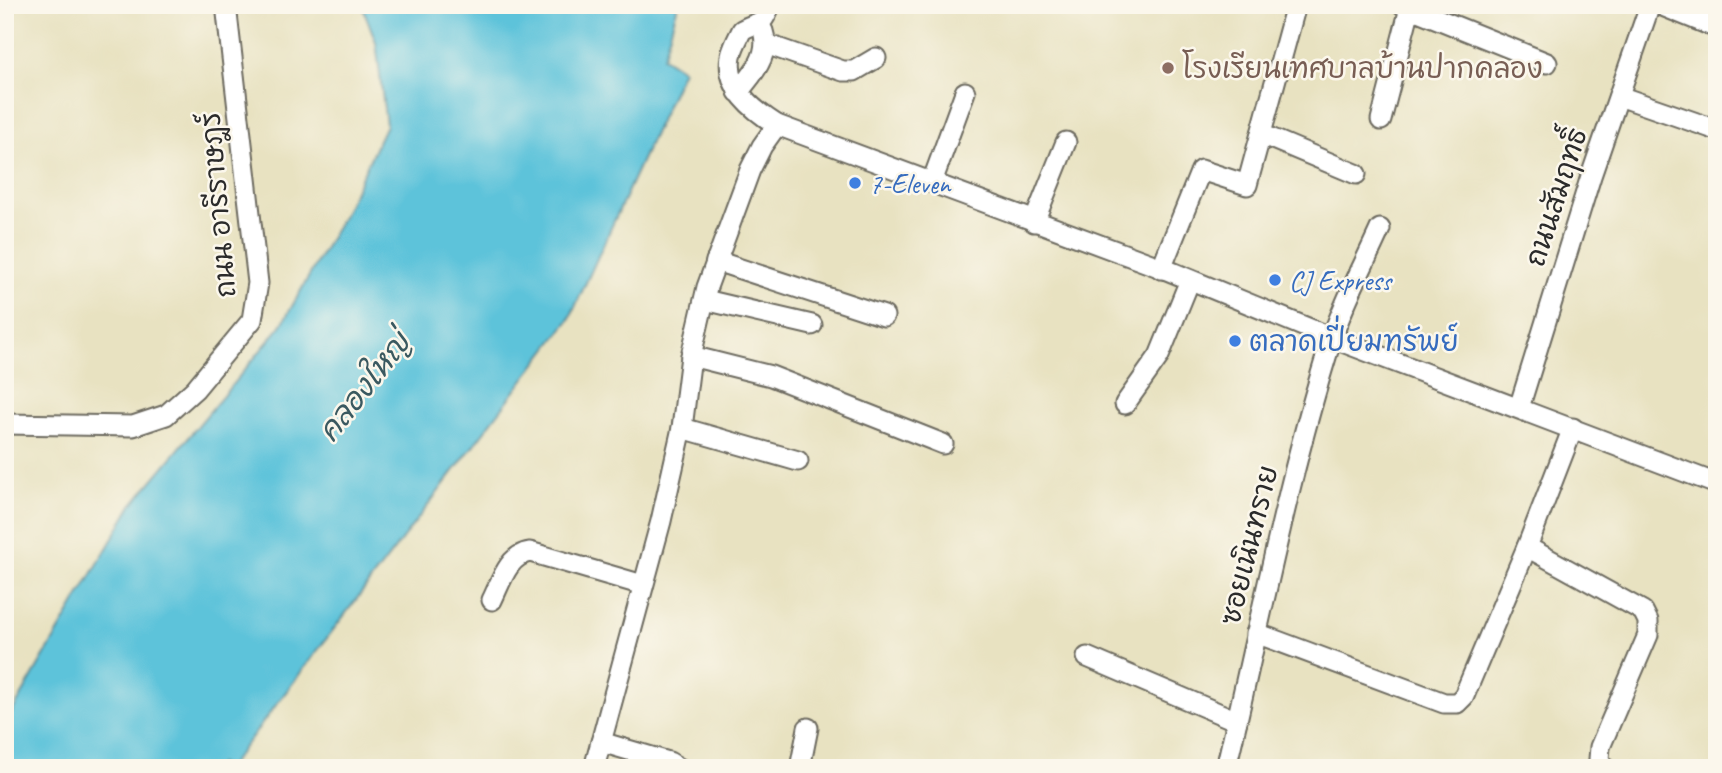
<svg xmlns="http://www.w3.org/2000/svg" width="1722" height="773" font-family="Caveat,'Playpen Sans Thai',sans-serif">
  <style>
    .water { fill: #5dc3da; stroke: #447782; stroke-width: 2 }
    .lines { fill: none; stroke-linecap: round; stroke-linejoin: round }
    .minor-casing { stroke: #6d6b60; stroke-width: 23 }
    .minor { stroke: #fff; stroke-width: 19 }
    .education-dot { fill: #8d6e63; stroke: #fbf7ec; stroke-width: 2.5 }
    .shop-dot { fill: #3f7fe0; stroke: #fbf7ec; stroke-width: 2.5 }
    .labels { text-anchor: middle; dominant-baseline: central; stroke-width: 5; stroke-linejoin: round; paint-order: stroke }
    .education-label { font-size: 28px; fill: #785e54; stroke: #fbf7ec; text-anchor: start }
    .shop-label { font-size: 28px; fill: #366cbe; stroke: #fbf7ec; text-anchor: start }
    .street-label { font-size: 28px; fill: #2b2b2b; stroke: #fbf7ec }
    .water-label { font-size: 30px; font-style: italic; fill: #3a5960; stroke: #fbf7ec }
  </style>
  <rect width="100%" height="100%" fill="#fbf7ec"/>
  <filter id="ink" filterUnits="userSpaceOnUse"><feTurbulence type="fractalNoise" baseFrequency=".0143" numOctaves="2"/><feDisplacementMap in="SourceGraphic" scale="14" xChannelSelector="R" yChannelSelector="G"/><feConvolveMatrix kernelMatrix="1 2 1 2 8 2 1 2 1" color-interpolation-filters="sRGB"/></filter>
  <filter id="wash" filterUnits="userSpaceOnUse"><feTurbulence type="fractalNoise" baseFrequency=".00686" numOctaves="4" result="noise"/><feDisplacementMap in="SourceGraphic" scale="28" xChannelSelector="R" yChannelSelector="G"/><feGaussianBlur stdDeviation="1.57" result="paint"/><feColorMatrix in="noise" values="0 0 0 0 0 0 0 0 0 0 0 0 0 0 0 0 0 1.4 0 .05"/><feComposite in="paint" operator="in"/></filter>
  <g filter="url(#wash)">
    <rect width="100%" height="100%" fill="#e8e2c1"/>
    <!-- water -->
    <polygon class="water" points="362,5 678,5 663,57 683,70 569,320 228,768 219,764 216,768 5,768 5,724 132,505 281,326 344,214 386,125 376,42"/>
  </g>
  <g filter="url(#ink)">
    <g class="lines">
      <!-- minor casing -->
      <g class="minor-casing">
        <g id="minor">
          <path d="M770,5c-8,23 -11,15 -28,25 -4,8 -9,17 -11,26 -6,32 22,54 46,69l390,145 165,68 385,146"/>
          <polyline points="1403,5 1547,63"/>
          <polyline points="1660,5 1717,28"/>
          <polyline points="766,44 843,71 854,71 876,58"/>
          <path d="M738,92c14,-16 33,-38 25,-61"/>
          <polyline points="1619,96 1717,130"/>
          <polyline points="1381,120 1410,8"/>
          <polyline points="1261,134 1356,174"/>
          <polyline points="932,182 965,92"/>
          <polyline points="1034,222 1066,142"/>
          <polyline points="716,261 884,316"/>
          <polyline points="1161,269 1201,170 1247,185 1296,5"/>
          <polyline points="705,300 812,325"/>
          <polyline points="691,356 771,376 943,444"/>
          <polyline points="1125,404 1159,356 1190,280"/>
          <polyline points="1519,408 1591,176 1650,5"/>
          <polyline points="5,424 133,426 166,415 195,389 252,320 258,283 226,5"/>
          <polyline points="682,428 798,461"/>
          <polyline points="1573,428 1527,547 1643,611 1648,621 1648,635 1600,747 1599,759 1604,768"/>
          <path d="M492,600c9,-18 16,-45 38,-48l113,33"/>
          <polyline points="1256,633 1444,703 1457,703 1464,696 1527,547"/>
          <polyline points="1087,657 1237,721"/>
          <polyline points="601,742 669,762 679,768"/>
          <polyline points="594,768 661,521 682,428 691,356 707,287 750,170 762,146 777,125"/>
          <polyline points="800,768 808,728"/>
          <path d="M1226,768c34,-143 61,-288 105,-427 12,-38 33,-76 49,-112"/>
        </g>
      </g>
      <!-- minor -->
      <use href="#minor" class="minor"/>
    </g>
  </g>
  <!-- markers -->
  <circle class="education-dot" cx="1168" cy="68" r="7"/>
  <g class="shop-dot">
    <circle cx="855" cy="183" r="7"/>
    <circle cx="1275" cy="280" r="7"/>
    <circle cx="1235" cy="341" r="7"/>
  </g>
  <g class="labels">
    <!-- education labels -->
    <g class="education-label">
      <text x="1182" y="68">โรงเรียนเทศบาลบ้านปากคลอง</text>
    </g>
    <!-- shop labels -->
    <g class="shop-label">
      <text x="869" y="183">7-Eleven</text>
      <text x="1289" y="280">CJ Express</text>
      <text x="1249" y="341">ตลาดเปี่ยมทรัพย์</text>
    </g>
    <!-- street labels -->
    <g class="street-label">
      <text transform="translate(1556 197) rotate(-72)">ถนนสัมฤทธิ์</text>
      <text transform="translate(218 205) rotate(-95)">ถนน อารีราษฎร์</text>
      <text transform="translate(1249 545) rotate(-76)">ซอยเนินทราย</text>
    </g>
    <!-- water labels -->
    <g class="water-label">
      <text transform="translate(364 387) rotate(-52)">คลองใหญ่</text>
    </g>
  </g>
  <!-- margin -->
  <rect width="1722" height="773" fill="none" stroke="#fbf7ec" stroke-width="28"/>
</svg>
